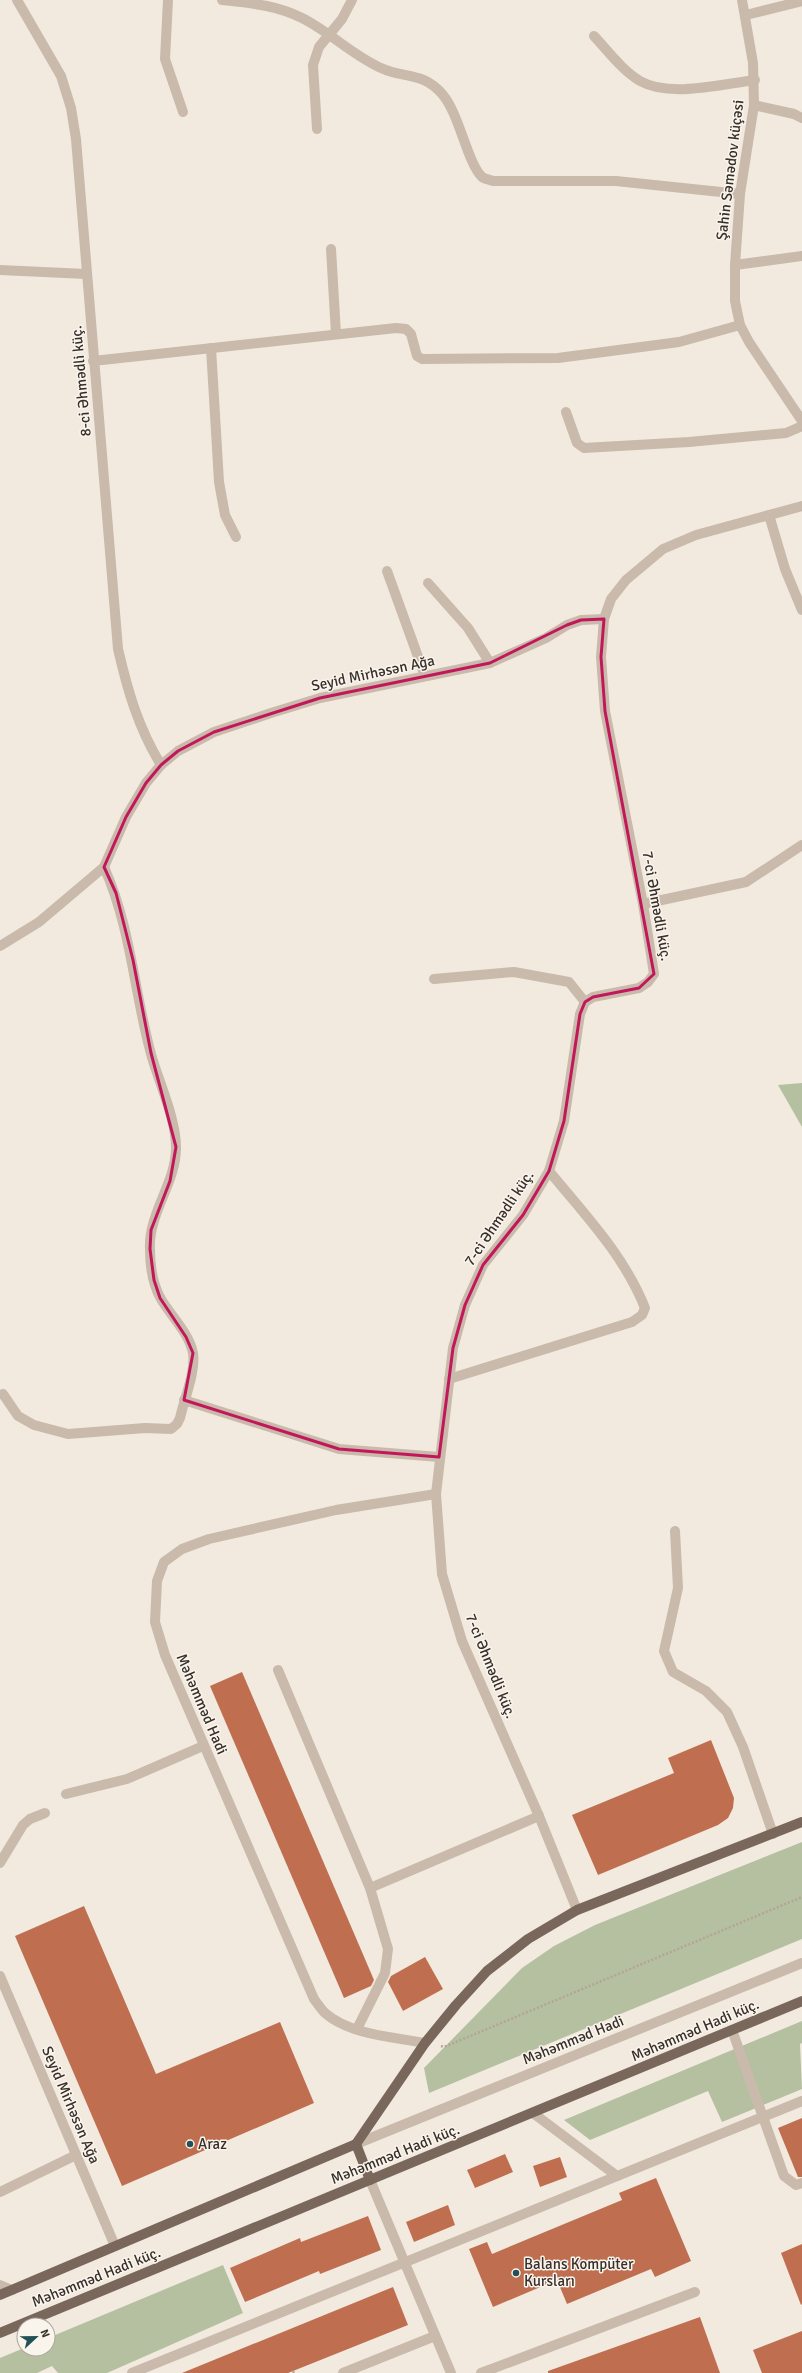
<svg xmlns="http://www.w3.org/2000/svg" width="802" height="2373" font-family="Signika,sans-serif">
  <style>
    .green { fill: #b4c0a0 }
    .building { fill: #bf6f50 }
    .lines { fill: none; stroke-linecap: round; stroke-linejoin: round }
    .path { stroke: #b5a496; stroke-width: 2.5; stroke-dasharray: 2 2; stroke-linecap: butt }
    .minor { stroke: #c9baac; stroke-width: 10 }
    .major { stroke: #79675c; stroke-width: 10 }
    .marked { fill: none; stroke: #c2185b; stroke-width: 3; stroke-linejoin: round }
    .poi-dot { fill: #225257; stroke: #f9f4ec; stroke-width: 1.5 }
    .labels { text-anchor: middle; dominant-baseline: central; stroke-width: 3; stroke-linejoin: round; paint-order: stroke }
    .street-label { font-size: 15px; fill: #382f2a; stroke: #f9f4ec }
    .poi-label { font-size: 15px; fill: #382f2a; stroke: #f9f4ec; text-anchor: start }
  </style>
  <rect width="100%" height="100%" fill="#f2eadf"/>
  <!-- green -->
  <g class="green">
    <polygon points="802,1083 802,1127 778,1085"/>
    <polygon points="802,1842 802,1939 429,2093 424,2068 522,1968 554,1946 595,1925"/>
    <polygon points="802,2021 802,2043 800,2044 802,2089 722,2122 708,2091 590,2140 564,2120"/>
    <polygon points="223,2265 243,2313 107,2373 58,2373 52,2366 37,2373 0,2373 0,2358 24,2348 48,2349 48,2338"/>
  </g>
  <!-- building -->
  <g class="building">
    <polygon points="242,1672 374,1980 371,1986 344,1998 210,1686"/>
    <polygon points="711,1740 734,1798 733,1808 728,1818 718,1825 598,1875 572,1815 674,1773 668,1758"/>
    <polygon points="84,1906 156,2074 280,2022 314,2103 122,2186 15,1936"/>
    <polygon points="425,1957 443,1989 403,2011 388,1982 391,1976"/>
    <polygon points="802,2118 802,2177 798,2177 778,2128"/>
    <polygon points="505,2154 513,2172 475,2188 467,2170"/>
    <polygon points="560,2157 567,2177 540,2187 533,2166"/>
    <polygon points="656,2178 691,2261 655,2277 651,2269 567,2304 557,2280 493,2307 469,2249 487,2242 492,2254 622,2200 619,2193"/>
    <polygon points="448,2205 455,2225 414,2242 406,2222"/>
    <polygon points="368,2216 381,2250 320,2274 319,2271 245,2302 230,2268 300,2238 301,2242"/>
    <polygon points="802,2244 802,2304 801,2305 781,2253"/>
    <polygon points="393,2287 408,2325 288,2373 182,2373"/>
    <polygon points="700,2317 720,2373 548,2373 548,2371"/>
    <polygon points="802,2331 802,2373 762,2373 753,2350"/>
  </g>
  <g class="lines">
    <!-- path -->
    <g class="path">
      <polyline points="441,2046 444,2047 802,1897"/>
      <polyline points="293,2371 294,2373"/>
    </g>
    <!-- minor -->
    <g class="minor">
      <path d="M17,0l44,76 10,32 5,31 42,510c10,43 20,78 43,116"/>
      <polyline points="168,0 165,59 183,112"/>
      <path d="M222,0c28,3 54,5 80,18 28,14 50,37 79,50 23,11 42,3 62,27 17,21 24,67 39,82 3,2 8,3 11,4h123l124,13"/>
      <polyline points="742,0 753,63 754,105 740,194 735,265 735,301 740,325 749,342 802,421"/>
      <polyline points="746,15 802,1"/>
      <path d="M594,36c14,15 28,34 46,45 30,17 82,3 115,-1"/>
      <polyline points="754,105 794,114 802,118"/>
      <polyline points="317,129 313,65 319,47 342,19 352,0"/>
      <polyline points="331,249 336,334"/>
      <polyline points="735,265 802,256"/>
      <polyline points="0,270 86,274"/>
      <polyline points="211,348 219,482 225,515 236,537"/>
      <polyline points="93,361 396,328 406,329 411,334 417,356 422,359 558,358 679,342 740,325"/>
      <polyline points="566,412 577,443 584,448 689,442 786,433 802,426"/>
      <polyline points="769,515 785,569 802,610"/>
      <polyline points="387,571 425,676"/>
      <polyline points="428,583 468,628 490,663"/>
      <polyline points="643,904 746,882 802,845"/>
      <polyline points="0,946 39,922 104,867 126,817 146,783 161,765 178,751 214,732 271,713 320,698 490,663 546,638 567,625 581,620 604,619"/>
      <polyline points="434,979 514,972 569,982 585,1002"/>
      <path d="M449,1379l183,-57 10,-7 3,-7c-21,-53 -60,-93 -96,-137"/>
      <path d="M3,1394l15,22 16,9 34,9 77,-6 26,1 6,-5 3,-6c4,-18 16,-47 13,-65 -4,-20 -22,-37 -32,-54 -8,-14 -11,-34 -11,-50 -2,-35 26,-66 26,-101 0,-30 -17,-65 -25,-94 -17,-62 -20,-127 -47,-187"/>
      <polyline points="184,1400 339,1449 439,1457"/>
      <polyline points="675,1531 678,1588 664,1651 673,1672 706,1691 727,1712 743,1747 773,1834"/>
      <polyline points="278,1670 370,1888 388,1949 385,1973 357,2029"/>
      <polyline points="66,1794 127,1779 203,1746"/>
      <polyline points="0,1863 23,1825 30,1819 45,1813"/>
      <polyline points="370,1888 539,1816"/>
      <polyline points="577,1910 539,1816 462,1641 442,1574 436,1494 453,1348 465,1305 483,1265 523,1215 549,1171 564,1121 580,1014 585,1002 593,997 639,988 648,982 654,974 643,904 605,711 601,657 604,619 611,599 626,580 663,549 696,535 802,506"/>
      <polyline points="0,1976 115,2246"/>
      <polyline points="732,2030 784,2176 796,2185 802,2183"/>
      <path d="M425,2043c-31,-6 -75,-8 -100,-30 -4,-4 -8,-10 -11,-14l-149,-344 -10,-33 2,-41 7,-19 18,-13 27,-10 127,-29 100,-16"/>
      <polyline points="533,2113 617,2176"/>
      <polyline points="356,2144 802,1963"/>
      <polyline points="370,2180 451,2373"/>
      <polyline points="0,2192 76,2155"/>
      <polyline points="0,2285 12,2290"/>
      <polyline points="132,2373 802,2101"/>
      <polyline points="343,2373 435,2336"/>
      <polyline points="481,2373 695,2292"/>
    </g>
    <!-- major -->
    <g class="major">
      <polyline points="356,2144 425,2043 456,2005 487,1971 528,1939 577,1910 802,1822"/>
      <polyline points="356,2144 370,2180"/>
      <polyline points="0,2295 356,2144"/>
      <polyline points="0,2333 802,2001"/>
    </g>
  </g>
  <!-- marked area -->
  <path class="marked" d="M604,619l-3,38 4,54 49,263 -15,14 -46,9 -8,5 -5,12 -16,107 -15,50 -26,44 -40,50 -18,40 -12,43 -14,109 -100,-8 -155,-49 9,-47 -7,-16 -26,-39 -6,-18 -4,-31 1,-19 19,-49 6,-34 -25,-94 -18,-93 -17,-67 -12,-26 22,-50 20,-34 15,-18 17,-14 36,-19 106,-34 170,-35 77,-38 14,-5z"/>
  <!-- markers -->
  <g class="poi-dot">
    <circle cx="190" cy="2144" r="4"/>
    <circle cx="516" cy="2273" r="4"/>
  </g>
  <g class="labels">
    <!-- street labels -->
    <g class="street-label">
      <text transform="translate(730 170) rotate(-83)">Şahin Səmədov küçəsi</text>
      <text transform="translate(81 381) rotate(-95)">8-ci Əhmədli küç.</text>
      <text transform="translate(373 673) rotate(-12)">Seyid Mirhəsən Ağa</text>
      <text transform="translate(657 906) rotate(80)">7-ci Əhmədli küç.</text>
      <text transform="translate(499 1218) rotate(-56)">7-ci Əhmədli küç.</text>
      <text transform="translate(491 1666) rotate(68)">7-ci Əhmədli küç.</text>
      <text transform="translate(202 1704) rotate(67)">Məhəmməd Hadi</text>
      <text transform="translate(695 2030) rotate(-23)">Məhəmməd Hadi küç.</text>
      <text transform="translate(573 2040) rotate(-22)">Məhəmməd Hadi</text>
      <text transform="translate(71 2105) rotate(67)">Seyid Mirhəsən Ağa</text>
      <text transform="translate(395 2154) rotate(-22)">Məhəmməd Hadi küç.</text>
      <text transform="translate(96 2277) rotate(-22)">Məhəmməd Hadi küç.</text>
    </g>
    <!-- poi labels -->
    <g class="poi-label">
      <text x="198" y="2144">Araz</text>
      <text x="524" y="2264">Balans Kompüter<tspan x="524" dy="17">Kursları</tspan></text>
    </g>
  </g>
  <!-- north arrow -->
  <g transform="translate(36 2337) rotate(68)"><circle r="19" fill="#f9f4ec" stroke="#aca59e"/>
  <path d="M0-3L7 15L0 10L-7 15Z" fill="#225257"/>
  <text y="-6" font-size="11" font-weight="bold" text-anchor="middle" fill="#382f2a">N</text>
  </g>
</svg>
